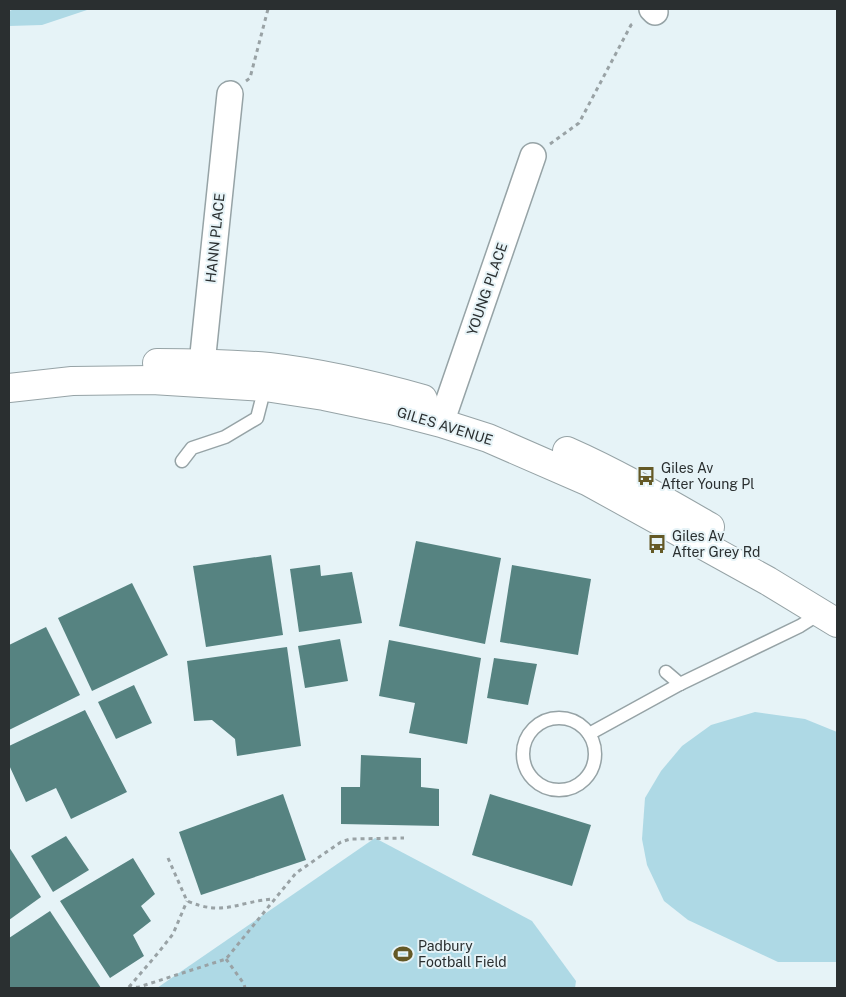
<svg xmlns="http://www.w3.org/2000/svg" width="846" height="997" font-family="'Public Sans',sans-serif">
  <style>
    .green { fill: #aed9e5 }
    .building { fill: #568381 }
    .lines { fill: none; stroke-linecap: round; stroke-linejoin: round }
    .service-casing { stroke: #96a3a6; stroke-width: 15 }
    .minor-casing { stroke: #96a3a6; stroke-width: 28 }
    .tertiary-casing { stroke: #96a3a6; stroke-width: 30 }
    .path { stroke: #99a2a5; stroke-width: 3; stroke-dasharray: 4 4; stroke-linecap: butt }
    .service { stroke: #fff; stroke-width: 12 }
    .minor { stroke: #fff; stroke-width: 25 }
    .tertiary { stroke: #fff; stroke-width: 28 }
    .labels { text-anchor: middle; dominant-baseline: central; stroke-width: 4; stroke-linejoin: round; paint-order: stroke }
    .street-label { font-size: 14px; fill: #2a2f30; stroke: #e6f3f7 }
    .poi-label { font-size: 14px; fill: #2a2f30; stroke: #e6f3f7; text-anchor: start }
  </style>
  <rect width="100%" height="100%" fill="#e6f3f7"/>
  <!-- green -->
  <g class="green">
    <polygon points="15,9 90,9 42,25 9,26 9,11"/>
    <polygon points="755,712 805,719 837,732 837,962 778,962 688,920 664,901 647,865 642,839 645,798 661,771 682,746 711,725"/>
    <polygon points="375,838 532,921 576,981 575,988 157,988"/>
  </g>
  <!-- building -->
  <g class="building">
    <polygon points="416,541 501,558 485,644 399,626"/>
    <polygon points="271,555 283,635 206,647 193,566"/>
    <polygon points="320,565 321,576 352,572 362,623 299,632 290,569"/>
    <polygon points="512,565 591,579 578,655 500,642"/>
    <polygon points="132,583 168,655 92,691 58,618"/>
    <polygon points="46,627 80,695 9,730 9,645"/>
    <polygon points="340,639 348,681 305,688 298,646"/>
    <polygon points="389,640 481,658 467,744 409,733 415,703 379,696"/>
    <polygon points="287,647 301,746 237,756 235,739 212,720 194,721 187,661"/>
    <polygon points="494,658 537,664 528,705 487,698"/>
    <polygon points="134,685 152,723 116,739 98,702"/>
    <polygon points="85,710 127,792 71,819 56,788 26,802 9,765 9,746"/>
    <polygon points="361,755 421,758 421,787 439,789 439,826 341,824 341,787 360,787"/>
    <polygon points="283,794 306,860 201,895 179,832"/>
    <polygon points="490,794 591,825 572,886 472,855"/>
    <polygon points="66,836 89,870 53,892 31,856"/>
    <polygon points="9,847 41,897 9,920"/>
    <polygon points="133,858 155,894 141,906 151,921 133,935 144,956 110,978 60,901"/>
    <polygon points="50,911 101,988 9,988 9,938"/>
  </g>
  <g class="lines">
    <!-- service casing -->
    <g class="service-casing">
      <g id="service">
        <polyline points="182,461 192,448 225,437 257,418 265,387"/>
        <polyline points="666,672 680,684"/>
        <circle cx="559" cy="754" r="36"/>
        <polyline points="589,734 680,684 800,626 819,614"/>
      </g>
    </g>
    <!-- minor casing -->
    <g class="minor-casing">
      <g id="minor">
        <polyline points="652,9 655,12"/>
        <polyline points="200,383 230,94"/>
        <polyline points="441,423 533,156"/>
      </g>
    </g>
    <!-- tertiary casing -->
    <g class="tertiary-casing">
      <g id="tertiary">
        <path d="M157,363c38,0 75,1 112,4 52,6 104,18 154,32"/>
        <polyline points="9,388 72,381 152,380 265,387 324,396 391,410 441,423 488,438 589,482 768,581 837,623"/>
        <path d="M567,451c50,22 96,49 143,76"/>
      </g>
    </g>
    <!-- path -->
    <g class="path">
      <polyline points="246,81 250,78 268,9"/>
      <polyline points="550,144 579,123 631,25 634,23"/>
      <path d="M168,858l19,43c38,16 51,0 87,-2"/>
      <polyline points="226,959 244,984 245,988"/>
      <polyline points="129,987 158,953 173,934 187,901"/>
      <polyline points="128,988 139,987 226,959 296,873 341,842 350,839 404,838"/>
    </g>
    <!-- service -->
    <use href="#service" class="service"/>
    <!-- minor -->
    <use href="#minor" class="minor"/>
    <!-- tertiary -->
    <use href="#tertiary" class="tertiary"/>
  </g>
  <!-- icons -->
  <defs>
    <g id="bus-bare" transform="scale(1.5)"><path d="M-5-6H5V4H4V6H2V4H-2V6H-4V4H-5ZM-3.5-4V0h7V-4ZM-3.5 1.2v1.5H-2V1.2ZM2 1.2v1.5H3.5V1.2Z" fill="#645926" stroke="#e6f3f7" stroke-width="2.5" paint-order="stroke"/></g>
    <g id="stadium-bare" transform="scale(1.5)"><path d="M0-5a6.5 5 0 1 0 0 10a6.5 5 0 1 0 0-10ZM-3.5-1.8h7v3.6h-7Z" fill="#645926" stroke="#e6f3f7" stroke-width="2.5" paint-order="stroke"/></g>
  </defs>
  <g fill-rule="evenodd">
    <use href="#bus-bare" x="646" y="476"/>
    <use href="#bus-bare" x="657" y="544"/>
    <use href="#stadium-bare" x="403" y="954"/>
  </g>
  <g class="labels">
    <!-- street labels -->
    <g class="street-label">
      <text transform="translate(215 238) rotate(-84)">HANN PLACE</text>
      <text transform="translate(487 289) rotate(-71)">YOUNG PLACE</text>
      <text transform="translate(445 426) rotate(17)">GILES AVENUE</text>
    </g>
    <!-- poi labels -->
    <g class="poi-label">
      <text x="661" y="468">Giles Av<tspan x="661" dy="16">After Young Pl</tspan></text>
      <text x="672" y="536">Giles Av<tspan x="672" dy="16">After Grey Rd</tspan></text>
      <text x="418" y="946">Padbury<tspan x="418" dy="16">Football Field</tspan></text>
    </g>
  </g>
  <!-- border -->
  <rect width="846" height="997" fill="none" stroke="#2a2f30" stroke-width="20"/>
</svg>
